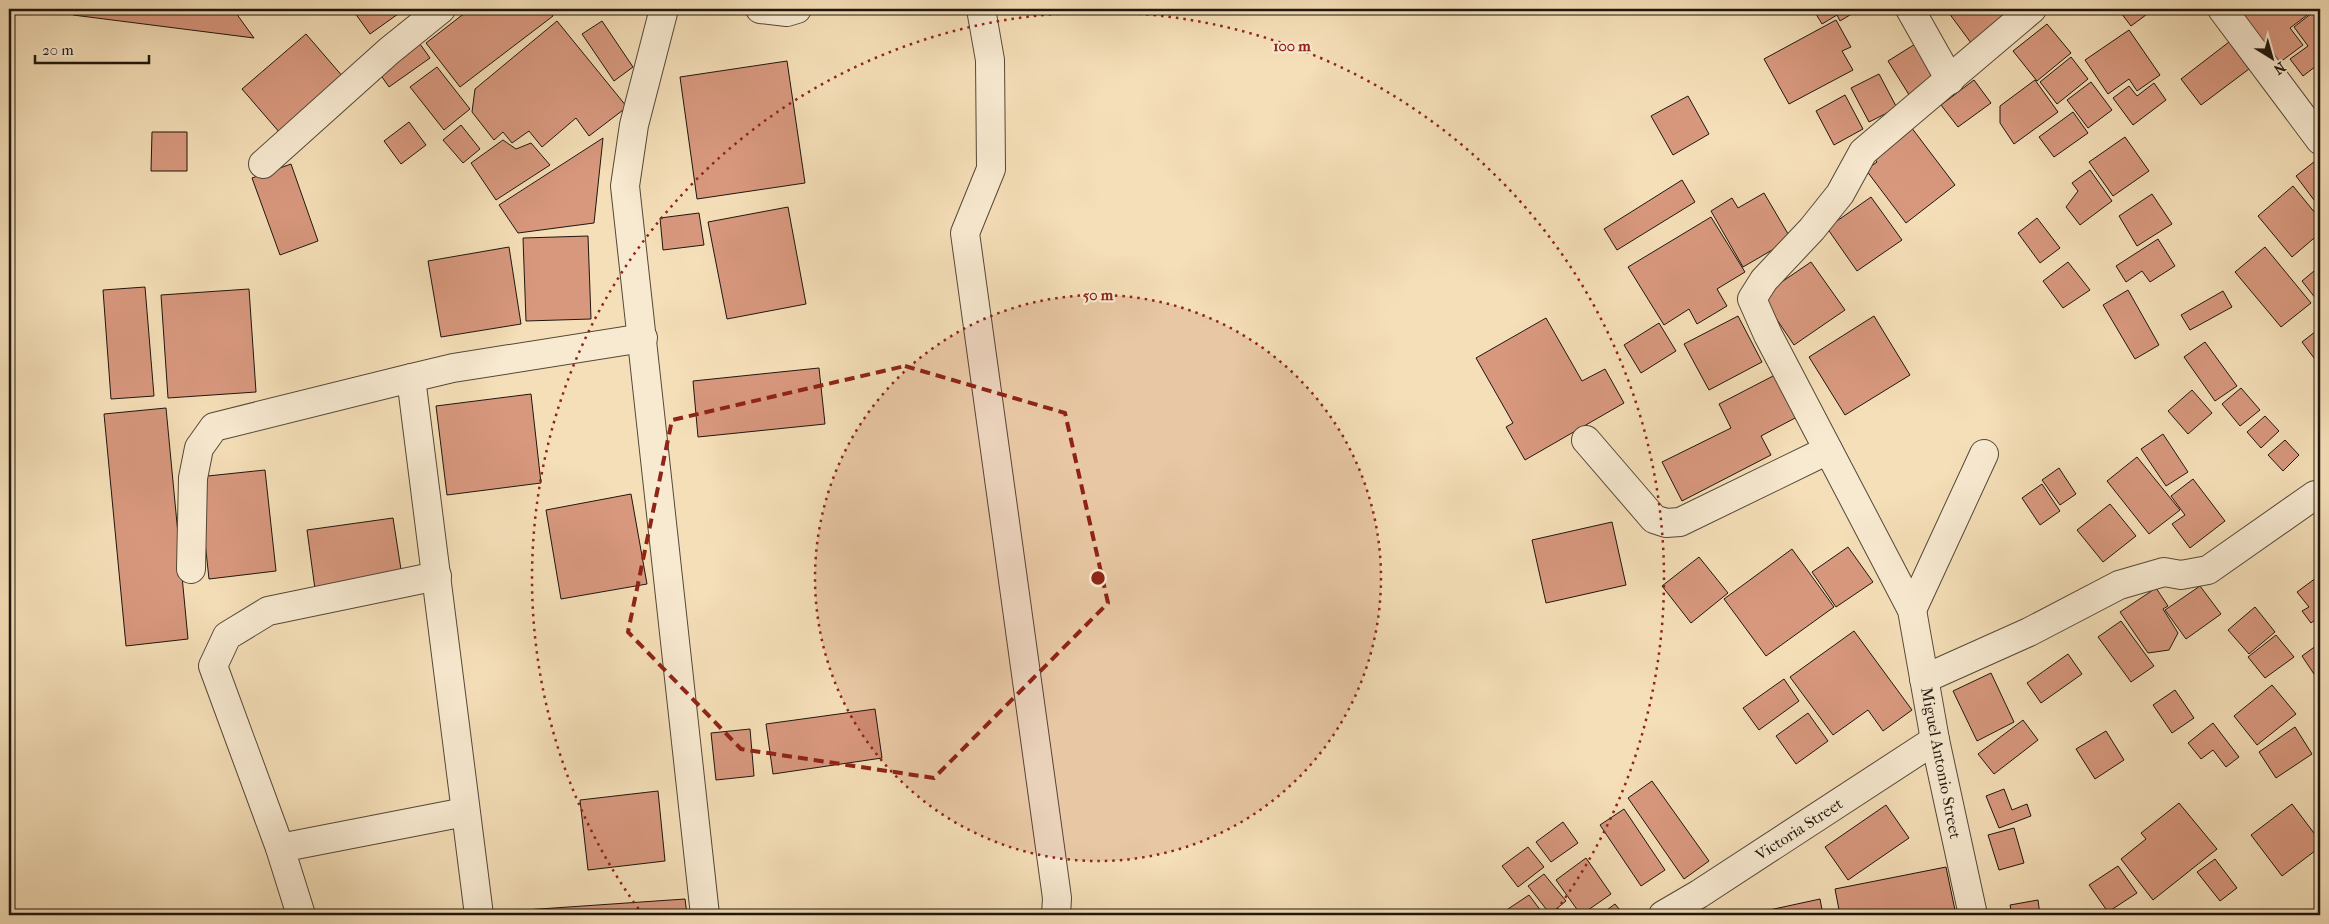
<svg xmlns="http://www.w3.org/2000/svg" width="2329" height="924" font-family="'IM FELL French Canon',serif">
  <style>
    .building { fill: #d8987e; stroke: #1e160e }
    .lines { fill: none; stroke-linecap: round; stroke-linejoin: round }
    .minor-casing { stroke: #544838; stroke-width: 30 }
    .minor { stroke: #f8ead1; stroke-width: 28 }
    .marked { fill: none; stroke: #8f2418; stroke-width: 4; stroke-dasharray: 10 6; stroke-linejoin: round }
    .ring { fill: none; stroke: #8f2418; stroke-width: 2.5; stroke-dasharray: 2.5 5 }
    .labels { text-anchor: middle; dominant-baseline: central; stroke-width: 4.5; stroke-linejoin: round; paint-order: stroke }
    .street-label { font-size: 16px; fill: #1e160e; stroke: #f8ead1 }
    .centre { fill: #8f2418; stroke: #f8ead1; stroke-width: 2.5 }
    .ring-label { font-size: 15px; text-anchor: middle; font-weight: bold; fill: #8f2418; stroke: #f8ead1; stroke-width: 4.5; stroke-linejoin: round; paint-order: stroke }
  </style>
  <rect width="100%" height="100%" fill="#f5dfb8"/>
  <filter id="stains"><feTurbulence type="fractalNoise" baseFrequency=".004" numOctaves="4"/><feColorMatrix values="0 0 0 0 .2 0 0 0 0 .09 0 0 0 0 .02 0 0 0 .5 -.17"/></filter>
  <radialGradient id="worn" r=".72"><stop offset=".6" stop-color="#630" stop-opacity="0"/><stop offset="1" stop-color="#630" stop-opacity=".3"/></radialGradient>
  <!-- building -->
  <g class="building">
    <polygon points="74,9 233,9 254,38 73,15"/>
    <polygon points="352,9 405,9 370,34"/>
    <polygon points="470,9 548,9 553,16 460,87 426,43"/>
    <polygon points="1813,9 1860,9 1840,21 1837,15 1822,24"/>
    <polygon points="1946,9 2027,9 1974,47"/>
    <polygon points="2118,9 2154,9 2131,26"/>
    <polygon points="2245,9 2315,9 2290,28 2303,45 2275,66 2236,15"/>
    <polygon points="2317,9 2320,9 2320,63 2303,76 2290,59 2308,46 2294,27"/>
    <polygon points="1836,20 1851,47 1842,51 1853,70 1789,104 1764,59"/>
    <polygon points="557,21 627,107 589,136 576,118 542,147 529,131 512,143 503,132 494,140 472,112 475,89"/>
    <polygon points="602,21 633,67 614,81 582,34"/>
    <polygon points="2047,24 2071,53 2037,81 2013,51"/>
    <polygon points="2129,30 2160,75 2137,91 2129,79 2108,94 2085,60"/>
    <polygon points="306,34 344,78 280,133 242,89"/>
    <polygon points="415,37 430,58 389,87 375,67"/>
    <polygon points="1920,41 1943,79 1911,98 1888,61"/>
    <polygon points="2229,42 2249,69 2201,105 2181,79"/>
    <polygon points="2071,57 2088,79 2057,104 2040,82"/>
    <polygon points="787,61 805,183 697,199 680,77"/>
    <polygon points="437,67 470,109 444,130 410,87"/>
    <polygon points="1879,74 1897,108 1869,122 1851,88"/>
    <polygon points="1974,80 1991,103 1958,127 1941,105"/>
    <polygon points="2035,80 2058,112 2014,144 2000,123 2000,106"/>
    <polygon points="2091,82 2112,110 2088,128 2067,100"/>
    <polygon points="2154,83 2166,100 2133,125 2113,98 2129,86 2137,96"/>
    <polygon points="1845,95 1863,129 1834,145 1816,111"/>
    <polygon points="1688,96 1709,134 1673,155 1651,116"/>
    <polygon points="2073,112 2088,133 2054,157 2039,137"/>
    <polygon points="409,122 426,145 401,164 384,141"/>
    <polygon points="461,125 480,149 463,163 443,140"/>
    <polygon points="1911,127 1955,185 1906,223 1866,170 1877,162 1873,157"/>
    <polygon points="152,132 187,132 187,171 151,171"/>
    <polygon points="2125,137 2149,171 2113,196 2089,162"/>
    <polygon points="603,138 594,223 518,233 499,205"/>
    <polygon points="503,140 516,149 531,143 550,165 496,200 471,163"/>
    <polygon points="2319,158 2320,196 2314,200 2296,176"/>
    <polygon points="291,164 318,241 280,255 252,178"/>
    <polygon points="2090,170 2112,201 2080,225 2066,207 2078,191 2072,183"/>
    <polygon points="1682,180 1695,202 1617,250 1604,229"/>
    <polygon points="2293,186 2320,219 2320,233 2292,257 2258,216"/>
    <polygon points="1764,193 1791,239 1743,267 1711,211 1732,198 1738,208"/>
    <polygon points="2152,194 2172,224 2137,246 2119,216"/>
    <polygon points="1871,197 1902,240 1857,271 1827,228"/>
    <polygon points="788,207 806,304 727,319 708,222"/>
    <polygon points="699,213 704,245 663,250 660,218"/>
    <polygon points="1711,217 1745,272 1717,289 1727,306 1697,324 1689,309 1664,325 1628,267"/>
    <polygon points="2037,218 2060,248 2040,263 2018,233"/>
    <polygon points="588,236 591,319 526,321 523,238"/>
    <polygon points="2158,239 2175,266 2150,282 2142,271 2126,282 2116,266"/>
    <polygon points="509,247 521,324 441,337 428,261"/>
    <polygon points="2265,247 2311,303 2281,327 2235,272"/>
    <polygon points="1811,262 1845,310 1794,345 1761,296"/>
    <polygon points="2068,262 2090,290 2063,308 2043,281"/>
    <polygon points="2320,266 2320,304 2302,281"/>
    <polygon points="145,287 154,396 111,399 103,290"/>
    <polygon points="249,289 256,392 168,398 161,295"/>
    <polygon points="2128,290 2159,345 2135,359 2103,305"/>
    <polygon points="2223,291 2232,307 2190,330 2181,315"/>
    <polygon points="1738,316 1762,362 1709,390 1684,344"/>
    <polygon points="1874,316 1910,375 1845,415 1809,357"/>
    <polygon points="1546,318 1582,381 1605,369 1624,403 1525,460 1506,427 1513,423 1476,358"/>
    <polygon points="1659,323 1676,351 1641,373 1624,345"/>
    <polygon points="2320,328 2320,366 2302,342"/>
    <polygon points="2205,342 2237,386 2215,401 2184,357"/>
    <polygon points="819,368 825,424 698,437 693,381"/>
    <polygon points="1775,375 1797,417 1761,436 1771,455 1682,501 1662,462 1731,428 1719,404"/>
    <polygon points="2241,388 2260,410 2240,426 2222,404"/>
    <polygon points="2192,390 2212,413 2188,434 2168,411"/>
    <polygon points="531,394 541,483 447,495 436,406"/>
    <polygon points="166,408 188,639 126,646 104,414"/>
    <polygon points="2265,416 2279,431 2261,448 2247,432"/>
    <polygon points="2163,434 2188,472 2166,486 2141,449"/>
    <polygon points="2285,440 2299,455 2283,471 2268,455"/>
    <polygon points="2137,457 2180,510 2149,534 2107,481"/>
    <polygon points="2059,468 2076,494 2060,505 2042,480"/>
    <polygon points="265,470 276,571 209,579 198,477"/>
    <polygon points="2193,479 2225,521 2190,548 2172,524 2185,515 2171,496"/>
    <polygon points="2042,484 2060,511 2040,525 2022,498"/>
    <polygon points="631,494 647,584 561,599 546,510"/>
    <polygon points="2110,504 2136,536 2103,562 2077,530"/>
    <polygon points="393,518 402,576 315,589 307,530"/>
    <polygon points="1612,522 1626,585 1546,603 1532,540"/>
    <polygon points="1848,547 1873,582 1836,607 1812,572"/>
    <polygon points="1792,549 1834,607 1766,656 1724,599"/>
    <polygon points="1699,557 1728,593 1691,623 1662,586"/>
    <polygon points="2320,575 2320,616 2311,623 2302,611 2309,607 2297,592"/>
    <polygon points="2200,586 2221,614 2186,639 2165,610"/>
    <polygon points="2156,588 2168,606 2163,609 2178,633 2169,650 2148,653 2120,612"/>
    <polygon points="2255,607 2275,632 2249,654 2228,630"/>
    <polygon points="2121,621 2154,666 2131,682 2098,637"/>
    <polygon points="1854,631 1912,710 1883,731 1868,710 1833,735 1790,677"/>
    <polygon points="2276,635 2294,657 2265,678 2248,657"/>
    <polygon points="2320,643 2320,683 2302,656"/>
    <polygon points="2068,654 2082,674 2041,703 2027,683"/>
    <polygon points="1991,673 2014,722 1977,741 1953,691"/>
    <polygon points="1784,679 1799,701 1759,730 1743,708"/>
    <polygon points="2272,685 2296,714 2257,745 2234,716"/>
    <polygon points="2175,690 2194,718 2172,733 2153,705"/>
    <polygon points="875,709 882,758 773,774 766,724"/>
    <polygon points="1808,713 1828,741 1796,764 1776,736"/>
    <polygon points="2023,720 2038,740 1994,774 1978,754"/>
    <polygon points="2213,723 2239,757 2226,767 2213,750 2201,759 2188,743"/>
    <polygon points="2295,727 2312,754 2276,778 2259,752"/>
    <polygon points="750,729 754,776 716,780 711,733"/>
    <polygon points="2106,731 2124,760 2095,779 2076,749"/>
    <polygon points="1652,781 1709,861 1684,879 1628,798"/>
    <polygon points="2004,789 2012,810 2027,804 2031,816 1999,828 1986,796"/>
    <polygon points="658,791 665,861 588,870 580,800"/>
    <polygon points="2179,803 2217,849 2153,900 2121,859 2146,839 2141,833"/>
    <polygon points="2292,804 2320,841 2320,847 2282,876 2251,835"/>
    <polygon points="1886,805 1909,838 1848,880 1825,847"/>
    <polygon points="1624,809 1665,870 1641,886 1600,825"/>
    <polygon points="1563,822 1578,843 1551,862 1536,842"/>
    <polygon points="2014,828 2024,863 1999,870 1988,835"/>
    <polygon points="1528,847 1544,867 1518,887 1502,866"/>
    <polygon points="1586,858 1611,894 1581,915 1556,880"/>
    <polygon points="2215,859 2237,888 2220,901 2197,872"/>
    <polygon points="2118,866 2137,893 2108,912 2089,885"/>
    <polygon points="1946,867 1956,915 1840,915 1835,889"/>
    <polygon points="1544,874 1566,901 1550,914 1528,886"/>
    <polygon points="1529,895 1544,915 1499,915"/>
    <polygon points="685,899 687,915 510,915 510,911"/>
    <polygon points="1820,899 1823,915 1752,915 1751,914"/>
    <polygon points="2038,900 2040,915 2012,915 2010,905"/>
    <polygon points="1615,904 1624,915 1600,915"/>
  </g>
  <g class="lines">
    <!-- minor casing -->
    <g class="minor-casing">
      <g id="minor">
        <polyline points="664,9 634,125 625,186 705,915"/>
        <polyline points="760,9 787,12 797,9"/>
        <polyline points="981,9 990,60 991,169 965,233 1057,898 1056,915"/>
        <polyline points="1910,9 1950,80"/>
        <polyline points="2222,9 2320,140"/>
        <polyline points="263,164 389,51 441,9"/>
        <polyline points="1586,440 1654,519 1666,523 1680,522 1828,450"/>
        <polyline points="191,569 193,478 199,448 214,427 411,378"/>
        <polyline points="1912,610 1984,454"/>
        <polyline points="1924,679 2029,632 2119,585 2164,572 2181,575 2208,570 2315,495"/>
        <polyline points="280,848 465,812"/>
        <polyline points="301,915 280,848 213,666 227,636 268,611 437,576"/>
        <polyline points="479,915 411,378 453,368 643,338"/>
        <polyline points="1663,915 1699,894 1935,740"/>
        <polyline points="1973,915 1935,740 1912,610 1768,335 1752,299 1764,280 1812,229 1840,194 1863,152 2032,9"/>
      </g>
    </g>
    <!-- minor -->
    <use href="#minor" class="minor"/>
  </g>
  <!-- marked area -->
  <path class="marked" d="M905,366l160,47 43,190 -174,175 -193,-29 -113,-117 44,-212z"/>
  <!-- distance rings -->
  <circle cx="1098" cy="578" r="283" fill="#8f2418" fill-opacity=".12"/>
  <g class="ring">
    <circle cx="1098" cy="578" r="283"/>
    <path d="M643 915A566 566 0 1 1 1553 915"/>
  </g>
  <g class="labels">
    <!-- street labels -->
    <g class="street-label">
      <text transform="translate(1941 763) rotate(79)">Miguel Antonio Street</text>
      <text transform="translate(1799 829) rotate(-33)">Victoria Street</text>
    </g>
  </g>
  <circle cx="1098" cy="578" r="8" class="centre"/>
  <g class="ring-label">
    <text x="1292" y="51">100 m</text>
    <text x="1098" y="300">50 m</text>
  </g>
  <!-- margin -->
  <rect width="2329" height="924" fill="none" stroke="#f5dfb8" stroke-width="30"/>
  <rect x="10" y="10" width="2309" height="904" fill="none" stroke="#1e160e" stroke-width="2.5"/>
  <rect x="15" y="15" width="2299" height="894" fill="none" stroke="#1e160e"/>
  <!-- north arrow -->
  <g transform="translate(2272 58) rotate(143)" stroke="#f8ead1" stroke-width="4" paint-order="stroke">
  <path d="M0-4L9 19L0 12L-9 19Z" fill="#1e160e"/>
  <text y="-8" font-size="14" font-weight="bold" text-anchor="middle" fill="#1e160e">N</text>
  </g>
  <!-- scale -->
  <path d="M35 55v8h114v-8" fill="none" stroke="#1e160e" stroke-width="2.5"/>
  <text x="42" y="55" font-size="15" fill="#1e160e" stroke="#f8ead1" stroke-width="4" paint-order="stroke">20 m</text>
  <rect width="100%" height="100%" filter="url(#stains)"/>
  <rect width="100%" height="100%" fill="url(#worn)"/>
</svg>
